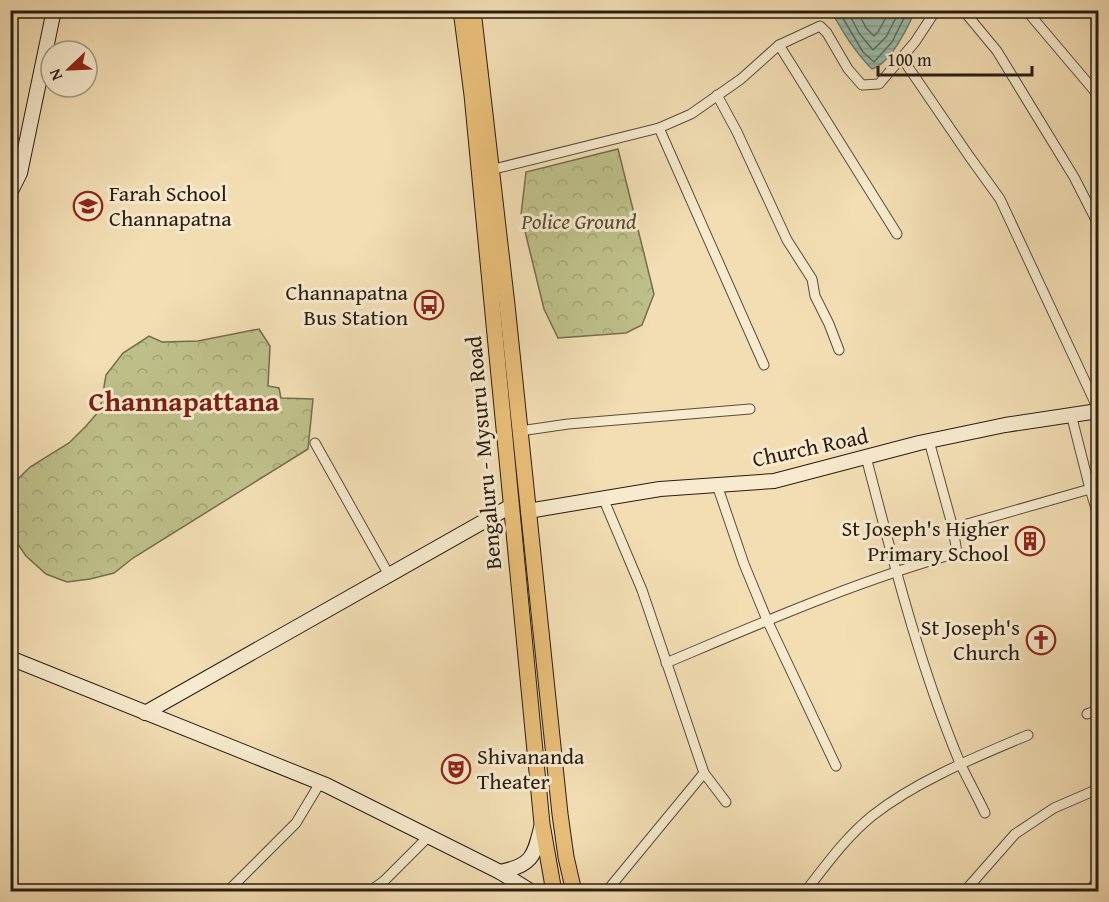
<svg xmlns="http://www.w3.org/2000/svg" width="1109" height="902" font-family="'Gentium Book Plus',serif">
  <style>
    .park { fill: url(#park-crowns); stroke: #746e4f; stroke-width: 1.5 }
    .water { fill: url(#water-rules); stroke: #6d7c6f; stroke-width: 1.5 }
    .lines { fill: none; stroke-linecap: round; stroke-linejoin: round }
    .shore { stroke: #626c60; stroke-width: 1.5 }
    .street-casing { stroke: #5c4c3c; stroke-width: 11 }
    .secondary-casing { stroke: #291c14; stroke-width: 16 }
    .primary-casing { stroke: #291c14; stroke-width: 17 }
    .street { stroke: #f7eace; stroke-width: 9 }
    .secondary { stroke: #f7eace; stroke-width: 14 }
    .primary { stroke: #eabf7a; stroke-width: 15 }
    .labels { text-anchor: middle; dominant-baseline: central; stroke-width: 6; stroke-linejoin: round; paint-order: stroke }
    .poi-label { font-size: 22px; fill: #291c14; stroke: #f7eace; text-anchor: end }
    .park-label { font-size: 22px; font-style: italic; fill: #564d37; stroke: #f7eace }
    .street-label { font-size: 22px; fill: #291c14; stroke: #f7eace }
    .district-label { font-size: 28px; font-weight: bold; fill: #7a1f14; stroke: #f7eace }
  </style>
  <defs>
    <pattern id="park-crowns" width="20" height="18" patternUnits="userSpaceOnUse" patternTransform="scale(1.5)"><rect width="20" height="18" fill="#bec08a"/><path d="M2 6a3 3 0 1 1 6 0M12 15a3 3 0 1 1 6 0" fill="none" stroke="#a3a476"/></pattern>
    <pattern id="water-rules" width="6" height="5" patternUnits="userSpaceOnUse" patternTransform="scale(1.5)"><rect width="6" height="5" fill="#9bbcac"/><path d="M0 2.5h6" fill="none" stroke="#86a193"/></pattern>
  </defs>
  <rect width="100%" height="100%" fill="#f3deb4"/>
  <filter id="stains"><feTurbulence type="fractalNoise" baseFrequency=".00333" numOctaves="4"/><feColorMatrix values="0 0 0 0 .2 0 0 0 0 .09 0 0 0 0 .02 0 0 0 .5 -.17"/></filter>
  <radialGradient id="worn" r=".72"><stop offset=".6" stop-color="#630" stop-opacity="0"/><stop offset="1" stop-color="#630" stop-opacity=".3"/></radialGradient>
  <!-- park -->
  <g class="park">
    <polygon points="618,149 654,294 642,325 626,333 558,338 544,309 521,215 526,172"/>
    <polygon points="259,329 270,346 268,386 279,388 281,398 313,399 308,449 133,558 114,573 90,579 67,582 46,574 26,556 13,537 11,529 11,491 14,483 30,467 69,443 86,426 100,410 106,375 123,353 149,336 162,342 198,341"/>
  </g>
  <!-- water -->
  <path class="water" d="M831,11h84c-8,18 -24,52 -43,58 -18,-18 -29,-37 -41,-58z"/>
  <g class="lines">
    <!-- shore -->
    <g class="shore">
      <polyline points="838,10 863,52 874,62 892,42 908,10"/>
      <polyline points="847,10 859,33 873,50 886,37 900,10"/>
      <polyline points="857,10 866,28 874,36 878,32 890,10"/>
    </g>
    <!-- street casing -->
    <g class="street-casing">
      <g id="street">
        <polyline points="963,10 997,51 1074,177 1098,224"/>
        <polyline points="1026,10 1098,95"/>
        <polyline points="779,45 897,234"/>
        <polyline points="902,58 969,156 1000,199 1098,409"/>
        <polyline points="717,95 737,132 787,240 812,279 815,296 829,324 839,350"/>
        <polyline points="659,128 764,365"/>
        <polyline points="490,170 659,128 691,114 741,79 779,45 820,26 827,33 848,69 862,85 879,84 915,42 936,10"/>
        <polyline points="520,431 568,424 750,409"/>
        <polyline points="315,443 389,575"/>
        <path d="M866,457c27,103 53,208 94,306 8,17 17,33 25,50"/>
        <polyline points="717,485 744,564 767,620 836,766"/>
        <polyline points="1098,486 1090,489 1098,515"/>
        <polyline points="603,498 642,590 704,773 726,802"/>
        <polyline points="953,528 1090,489 1071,414"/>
        <path d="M666,663c95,-40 191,-82 291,-110l-4,-25 -24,-87"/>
        <polyline points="1087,714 1098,710"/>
        <polyline points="227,892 296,823 320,783"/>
        <polyline points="369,892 384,881 429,836"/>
        <polyline points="606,892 704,773"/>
        <path d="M805,892c21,-27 41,-55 67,-76 44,-35 104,-59 156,-81"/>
        <polyline points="964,892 1015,834 1054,808 1098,789"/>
        <polyline points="1088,892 1098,881"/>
      </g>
    </g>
    <!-- secondary casing -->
    <g class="secondary-casing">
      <g id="secondary">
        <polyline points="10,193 20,173 54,10"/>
        <polyline points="528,511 660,489 774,481 919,443 1005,425 1098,411"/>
        <polyline points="10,658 326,785 500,872 532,892"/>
        <polyline points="145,713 511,506"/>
        <path d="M500,872c34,-7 34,-17 42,-48"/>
      </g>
    </g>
    <!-- primary casing -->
    <g class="primary-casing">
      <g id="primary">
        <polyline points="461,10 472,95 542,824 554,892"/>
        <polyline points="473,10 507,305 560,814 566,857 574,892"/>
      </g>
    </g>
    <!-- street -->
    <use href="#street" class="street"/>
    <!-- secondary -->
    <use href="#secondary" class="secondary"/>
    <!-- primary -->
    <use href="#primary" class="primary"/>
  </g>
  <!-- icons -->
  <defs>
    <g id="school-ring" transform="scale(1.5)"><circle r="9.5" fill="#f7eace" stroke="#8f2418" stroke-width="1.5"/><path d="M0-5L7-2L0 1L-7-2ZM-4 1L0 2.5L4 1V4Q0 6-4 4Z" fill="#8f2418"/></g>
    <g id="bus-ring" transform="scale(1.5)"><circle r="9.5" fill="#f7eace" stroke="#8f2418" stroke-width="1.5"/><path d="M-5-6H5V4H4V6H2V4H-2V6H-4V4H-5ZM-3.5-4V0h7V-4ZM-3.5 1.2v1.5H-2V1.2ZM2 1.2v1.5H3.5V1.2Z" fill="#8f2418"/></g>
    <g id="building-ring" transform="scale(1.5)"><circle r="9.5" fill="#f7eace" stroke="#8f2418" stroke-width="1.5"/><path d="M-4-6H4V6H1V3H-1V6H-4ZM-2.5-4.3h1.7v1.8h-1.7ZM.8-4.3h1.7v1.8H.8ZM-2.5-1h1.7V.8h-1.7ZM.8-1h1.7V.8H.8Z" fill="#8f2418"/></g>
    <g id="church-ring" transform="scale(1.5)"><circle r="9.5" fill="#f7eace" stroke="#8f2418" stroke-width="1.5"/><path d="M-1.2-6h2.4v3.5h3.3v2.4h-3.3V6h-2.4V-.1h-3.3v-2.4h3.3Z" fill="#8f2418"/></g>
    <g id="theatre-ring" transform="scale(1.5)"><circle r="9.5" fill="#f7eace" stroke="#8f2418" stroke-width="1.5"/><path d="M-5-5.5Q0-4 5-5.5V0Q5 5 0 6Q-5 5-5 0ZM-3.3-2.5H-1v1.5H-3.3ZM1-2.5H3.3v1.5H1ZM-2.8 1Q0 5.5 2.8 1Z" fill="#8f2418"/></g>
  </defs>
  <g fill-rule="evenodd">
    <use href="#school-ring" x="88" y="206"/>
    <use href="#bus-ring" x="429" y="305"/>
    <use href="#building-ring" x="1030" y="541"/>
    <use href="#church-ring" x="1041" y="640"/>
    <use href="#theatre-ring" x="456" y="769"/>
  </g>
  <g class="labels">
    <!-- poi labels -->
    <g class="poi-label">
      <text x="109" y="193" text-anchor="start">Farah School<tspan x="109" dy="25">Channapatna</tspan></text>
      <text x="408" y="292">Channapatna<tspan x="408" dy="25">Bus Station</tspan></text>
      <text x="1009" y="528">St Joseph's Higher<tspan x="1009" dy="25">Primary School</tspan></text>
      <text x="1020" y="627">St Joseph's<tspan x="1020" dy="25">Church</tspan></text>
      <text x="477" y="756" text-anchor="start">Shivananda<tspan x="477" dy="25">Theater</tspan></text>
    </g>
    <!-- park labels -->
    <g class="park-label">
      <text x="579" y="221">Police Ground</text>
    </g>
    <!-- street labels -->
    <g class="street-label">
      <text transform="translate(810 447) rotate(-12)">Church Road</text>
      <text transform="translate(483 453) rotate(-95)">Bengaluru - Mysuru Road</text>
    </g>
    <!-- district labels -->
    <g class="district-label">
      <text x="184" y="400">Channapattana</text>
    </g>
  </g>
  <!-- margin -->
  <rect width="1109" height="902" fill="none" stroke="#f3deb4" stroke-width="36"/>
  <rect x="12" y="12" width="1085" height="878" fill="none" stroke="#291c14" stroke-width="3"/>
  <rect x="18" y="18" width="1073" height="866" fill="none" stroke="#291c14" stroke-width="1.5"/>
  <!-- north arrow -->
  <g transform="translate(69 69) rotate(247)"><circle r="28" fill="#f7eace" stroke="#a59884" stroke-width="1.5"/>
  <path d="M0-4.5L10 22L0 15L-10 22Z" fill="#8f2418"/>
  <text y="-9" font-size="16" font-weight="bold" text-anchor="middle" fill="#291c14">N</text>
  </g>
  <!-- scale -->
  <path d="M878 66v9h154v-9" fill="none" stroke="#291c14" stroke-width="3"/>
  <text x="887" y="66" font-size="18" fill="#291c14" stroke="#f7eace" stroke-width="4.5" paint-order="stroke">100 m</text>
  <rect width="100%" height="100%" filter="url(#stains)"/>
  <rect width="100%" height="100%" fill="url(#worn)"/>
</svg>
